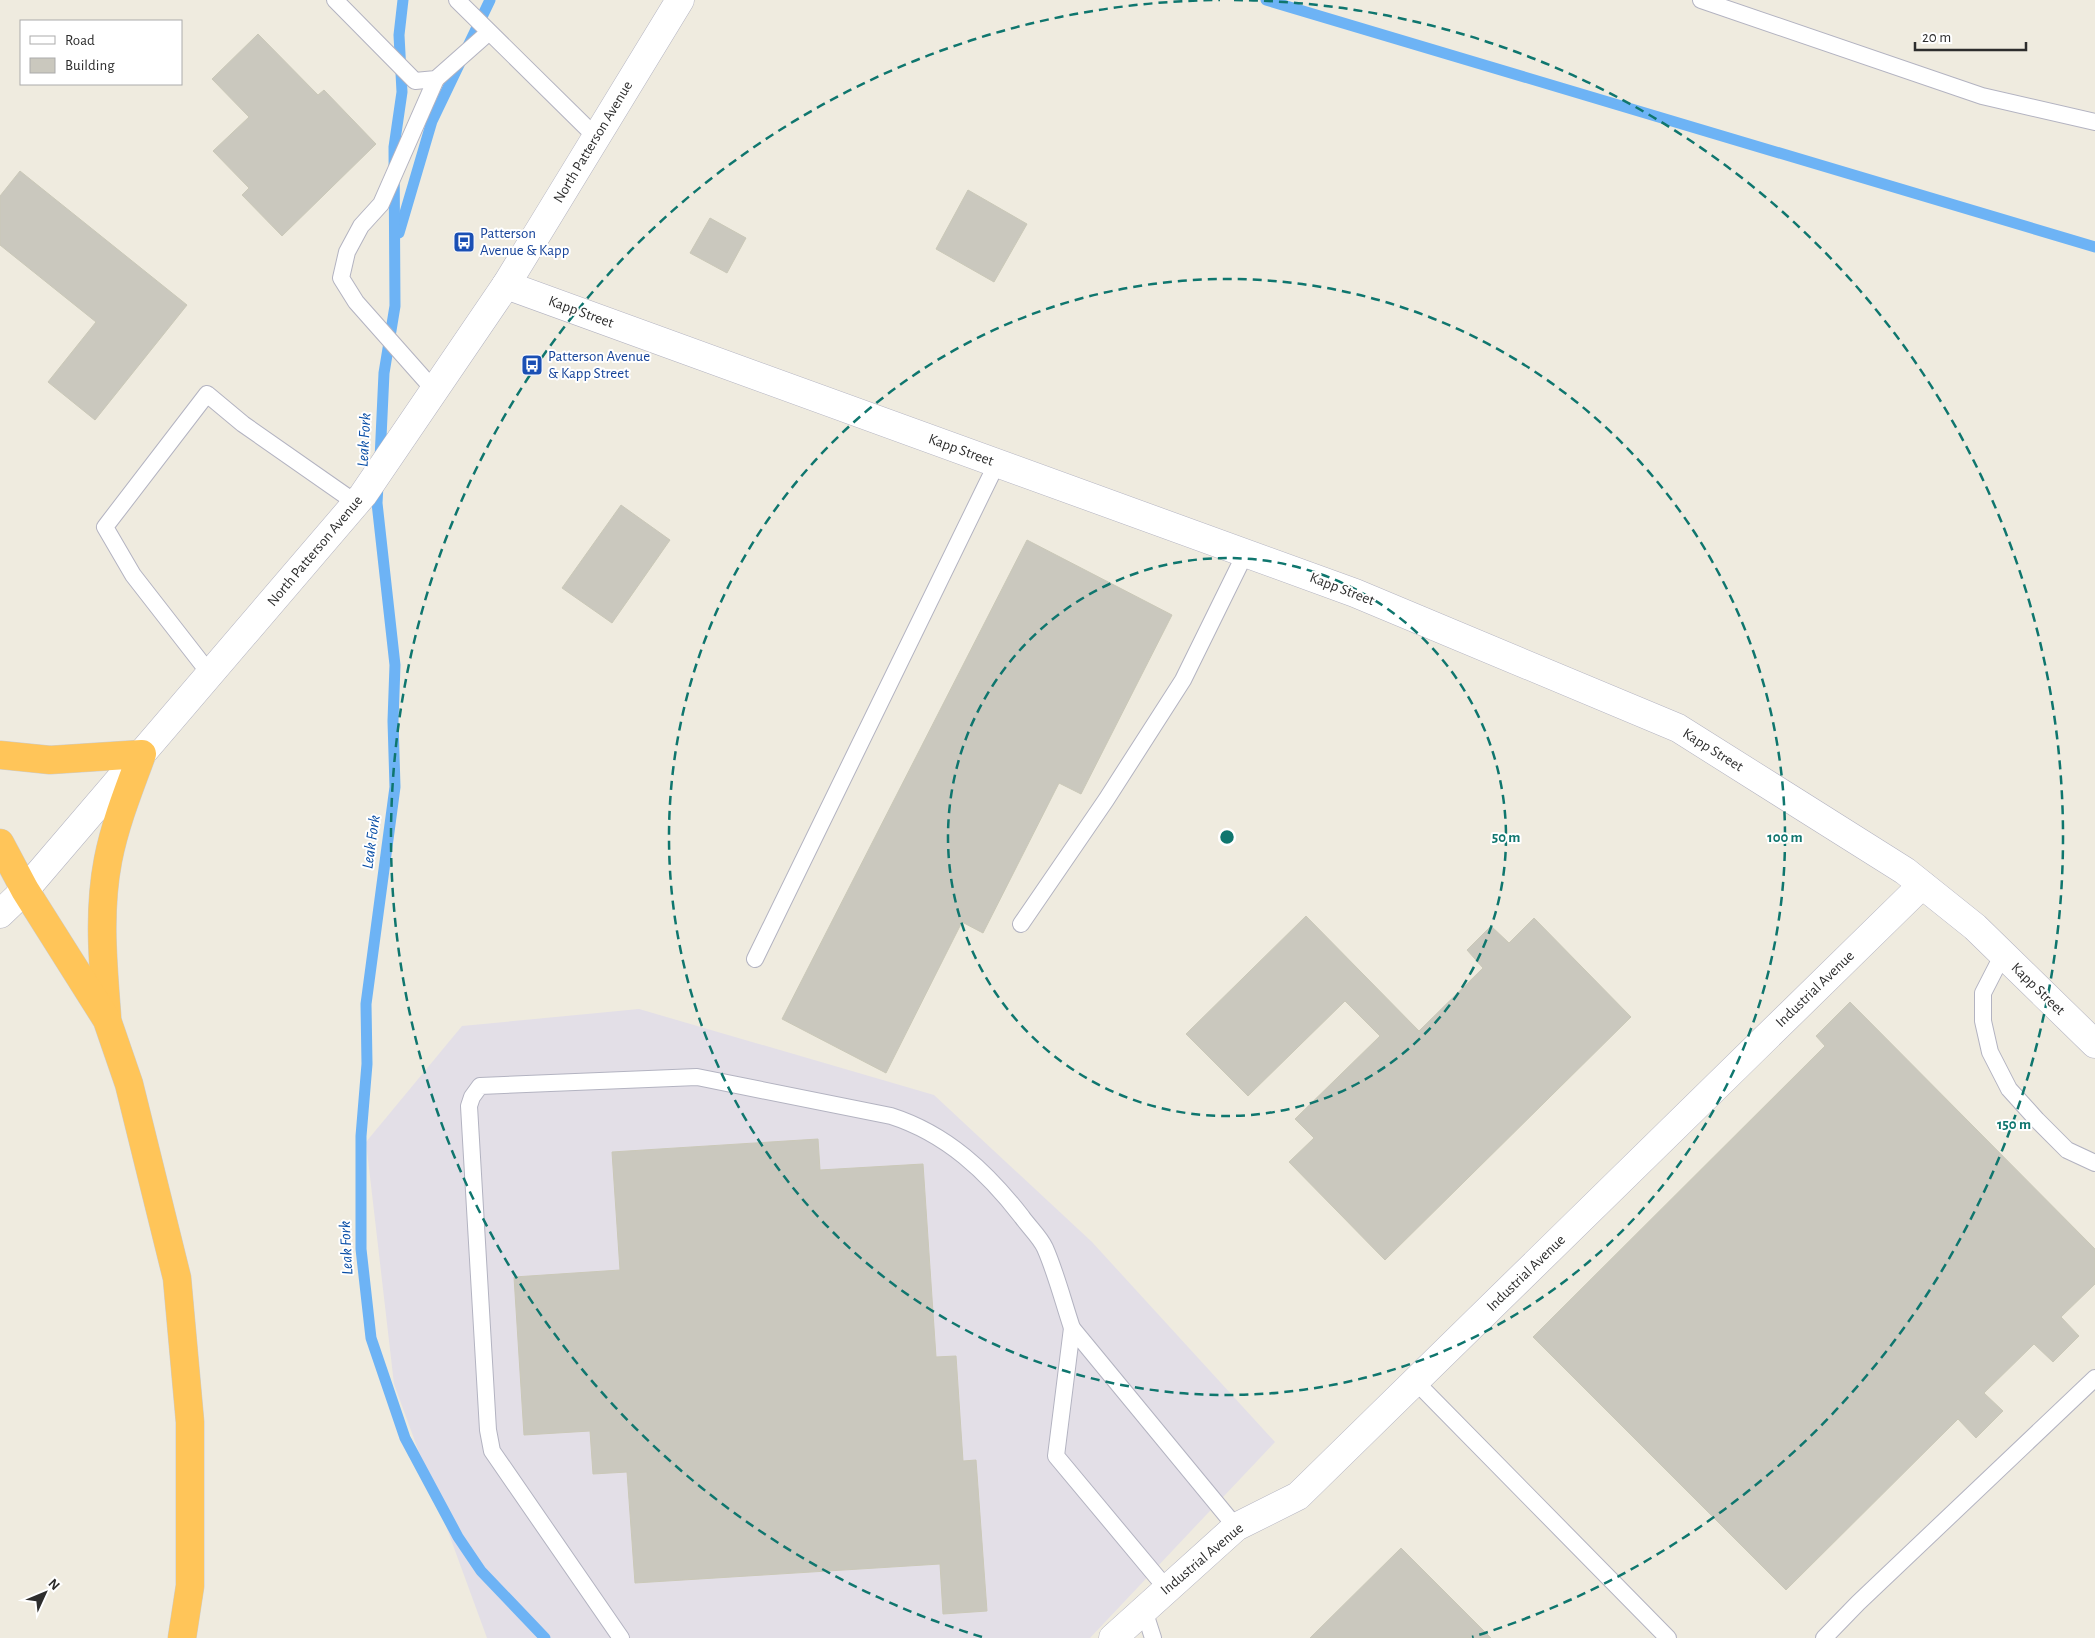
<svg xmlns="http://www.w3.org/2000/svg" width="2095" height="1638" font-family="'Alegreya Sans',sans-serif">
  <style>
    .industrial { fill: #e3dfe7 }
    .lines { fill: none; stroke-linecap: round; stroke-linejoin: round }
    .stream { stroke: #6db3f5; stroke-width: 11 }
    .building { fill: #cac8be; stroke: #cac8b8 }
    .lane-casing { stroke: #b3b3c1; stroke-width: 18 }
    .street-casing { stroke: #b3b3c1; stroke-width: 29 }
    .secondary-casing { stroke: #b3b3c1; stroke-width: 29 }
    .highway-casing { stroke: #cdcdcd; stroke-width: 29 }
    .lane { stroke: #fff; stroke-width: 16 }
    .street { stroke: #fff; stroke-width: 28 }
    .secondary { stroke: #fff; stroke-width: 28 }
    .highway { stroke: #ffc559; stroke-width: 28 }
    .ring { fill: none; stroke: #0f766e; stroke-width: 2.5; stroke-dasharray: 9 6 }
    .labels { text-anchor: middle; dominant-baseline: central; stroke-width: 4; stroke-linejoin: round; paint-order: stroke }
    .street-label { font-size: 15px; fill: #2d2d2d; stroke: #fff }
    .transit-label { font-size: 15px; fill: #164399; stroke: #fff; text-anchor: start }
    .water-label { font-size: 16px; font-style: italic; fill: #074da6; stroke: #fff }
    .centre { fill: #0f766e; stroke: #fff; stroke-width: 2.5 }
    .ring-label { font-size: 15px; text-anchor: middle; font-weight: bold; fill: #0f766e; stroke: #fff; stroke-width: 4; stroke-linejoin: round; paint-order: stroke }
  </style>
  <rect width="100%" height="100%" fill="#efebdf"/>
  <!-- industrial -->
  <polygon class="industrial" points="639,1009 934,1095 1092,1242 1275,1442 1090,1638 487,1638 394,1384 366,1142 462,1026"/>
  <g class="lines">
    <!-- stream -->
    <g class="stream">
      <polyline points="1266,0 2095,247"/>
      <polyline points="399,233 432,121 490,0"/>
      <polyline points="380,459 384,373 395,306 394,147 402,92 399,35 403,0"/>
      <polyline points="378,485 377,503 395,665 393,721 395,787 366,1004 367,1064 361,1136 361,1249 371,1338 405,1438 458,1537 481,1571 545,1638"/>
    </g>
  </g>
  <!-- building -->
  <g class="building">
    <polygon points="258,34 318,95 324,90 376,144 282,236 242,195 249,188 213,151 249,117 212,79"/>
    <polygon points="20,171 187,305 95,420 48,382 96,322 0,245 0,196"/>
    <polygon points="968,190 1027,224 994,282 936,249"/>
    <polygon points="710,218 746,238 727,273 690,253"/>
    <polygon points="621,505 670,540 612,623 562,588"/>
    <polygon points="1027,540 1172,615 1081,794 1059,783 983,933 962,922 886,1073 782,1019"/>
    <polygon points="1306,916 1419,1031 1483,968 1467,950 1491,926 1509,943 1534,918 1631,1017 1385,1260 1289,1162 1314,1138 1295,1119 1380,1036 1345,1001 1248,1096 1186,1034"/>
    <polygon points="1850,1002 2095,1249 2095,1284 2061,1317 2079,1336 2053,1362 2034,1344 1984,1393 2003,1411 1976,1438 1958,1419 1786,1590 1533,1337 1825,1046 1816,1036"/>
    <polygon points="818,1139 820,1170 923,1164 936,1357 956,1356 963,1461 976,1460 987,1611 943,1614 940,1564 635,1583 627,1472 593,1474 590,1431 524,1435 514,1277 620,1270 612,1152"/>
    <polygon points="1401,1548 1491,1638 1310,1638"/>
  </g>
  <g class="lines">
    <!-- lane casing -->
    <g class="lane-casing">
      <g id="lane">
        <polyline points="335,0 415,81 436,79 488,33"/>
        <polyline points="457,0 596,137"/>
        <polyline points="1701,0 1982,96 2095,122"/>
        <polyline points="434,390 356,302 341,278 347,252 361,226 381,204 436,79"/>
        <polyline points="210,674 133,575 105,527 207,394 243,424 356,503"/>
        <polyline points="1021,924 1106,800 1183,680 1245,554"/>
        <polyline points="2003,954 1983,993 1983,1021 1990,1052 2009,1089 2037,1120 2067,1150 2095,1163"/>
        <polyline points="755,959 997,463"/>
        <polyline points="1415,1381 1668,1638"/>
        <polyline points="1167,1589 1056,1456 1072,1328 1236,1527"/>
        <polyline points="1144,1610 1153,1638"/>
        <path d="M621,1638l-129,-187 -4,-21 -19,-324 3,-9 8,-11 217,-9 194,39c56,18 96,56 131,101 7,10 18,20 23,31 11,25 18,53 27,80"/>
        <polyline points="1824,1638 1858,1603 2095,1378"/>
      </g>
    </g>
    <!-- street casing -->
    <g class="street-casing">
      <g id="street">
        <polyline points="506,285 1355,593 1678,728 1905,871 1975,927 2095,1044"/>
        <polyline points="1113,1638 1236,1527 1298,1496 1922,885"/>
      </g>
    </g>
    <!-- secondary casing -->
    <g class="secondary-casing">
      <polyline id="secondary" points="0,914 25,890 363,495 506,285 680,0"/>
    </g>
    <!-- highway casing -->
    <g class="highway-casing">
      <g id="highway">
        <path d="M0,755l50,5 92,-6c-13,35 -27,70 -34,106 -10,52 -5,103 -1,156"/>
        <polyline points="0,843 25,890 107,1020 129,1084 177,1278 190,1422 190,1586 182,1638"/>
      </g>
    </g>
    <!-- lane -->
    <use href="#lane" class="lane"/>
    <!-- street -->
    <use href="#street" class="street"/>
    <!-- secondary -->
    <use href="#secondary" class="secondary"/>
    <!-- highway -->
    <use href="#highway" class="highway"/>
  </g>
  <!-- distance rings -->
  <g class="ring">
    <circle cx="1227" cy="837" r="279"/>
    <circle cx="1227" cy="837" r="558"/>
    <path d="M982 1637A837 837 0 0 1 1220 0M1234 0A837 837 0 0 1 1472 1637"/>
  </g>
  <!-- icons -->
  <defs>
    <g id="bus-square" transform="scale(1.125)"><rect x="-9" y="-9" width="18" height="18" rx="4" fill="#1a4fb4" stroke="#fff"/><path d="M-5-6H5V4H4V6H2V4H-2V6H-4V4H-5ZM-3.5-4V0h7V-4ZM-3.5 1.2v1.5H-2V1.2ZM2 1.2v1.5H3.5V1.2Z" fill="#fff"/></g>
  </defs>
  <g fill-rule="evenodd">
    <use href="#bus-square" x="464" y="242"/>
    <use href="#bus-square" x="532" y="365"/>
  </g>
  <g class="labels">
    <!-- street labels -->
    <g class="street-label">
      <text transform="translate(593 142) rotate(-59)">North Patterson Avenue</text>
      <text transform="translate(581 312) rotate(20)">Kapp Street</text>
      <text transform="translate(961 450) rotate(20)">Kapp Street</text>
      <text transform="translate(315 551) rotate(-50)">North Patterson Avenue</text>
      <text transform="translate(1342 589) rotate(21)">Kapp Street</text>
      <text transform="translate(1713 750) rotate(32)">Kapp Street</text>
      <text transform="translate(1815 989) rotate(-44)">Industrial Avenue</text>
      <text transform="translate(2038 989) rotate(44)">Kapp Street</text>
      <text transform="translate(1526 1273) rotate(-44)">Industrial Avenue</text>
      <text transform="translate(1202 1559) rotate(-40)">Industrial Avenue</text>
    </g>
    <!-- transit labels -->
    <g class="transit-label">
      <text x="480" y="233">Patterson<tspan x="480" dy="17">Avenue &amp; Kapp</tspan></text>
      <text x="548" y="356">Patterson Avenue<tspan x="548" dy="17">&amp; Kapp Street</tspan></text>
    </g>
    <!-- water labels -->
    <g class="water-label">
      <text transform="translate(364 440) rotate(-87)">Leak Fork</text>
      <text transform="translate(371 842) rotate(-82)">Leak Fork</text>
      <text transform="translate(346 1248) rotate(-93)">Leak Fork</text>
    </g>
  </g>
  <circle cx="1227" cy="837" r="8" class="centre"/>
  <g class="ring-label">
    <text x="1506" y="842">50 m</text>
    <text x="1785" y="842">100 m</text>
    <text x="2014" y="1129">150 m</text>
  </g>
  <!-- legend -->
  <rect x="20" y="20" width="162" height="65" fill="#ffffff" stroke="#ababab"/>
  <rect x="30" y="36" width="25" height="8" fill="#ffffff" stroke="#ababab"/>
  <text x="65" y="45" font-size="15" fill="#2d2d2d">Road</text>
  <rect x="30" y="58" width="25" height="15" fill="#cac8be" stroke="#ababab"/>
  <text x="65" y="70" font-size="15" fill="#2d2d2d">Building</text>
  <!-- north arrow -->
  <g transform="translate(45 1593) rotate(46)" stroke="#ffffff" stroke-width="4" paint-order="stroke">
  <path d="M0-4L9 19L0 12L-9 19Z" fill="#2d2d2d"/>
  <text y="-8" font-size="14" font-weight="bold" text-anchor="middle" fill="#2d2d2d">N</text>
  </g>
  <!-- scale -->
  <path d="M1915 42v8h111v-8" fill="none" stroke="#2d2d2d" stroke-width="2.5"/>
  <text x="1922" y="42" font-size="15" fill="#2d2d2d" stroke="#ffffff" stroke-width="4" paint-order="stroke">20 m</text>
</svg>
